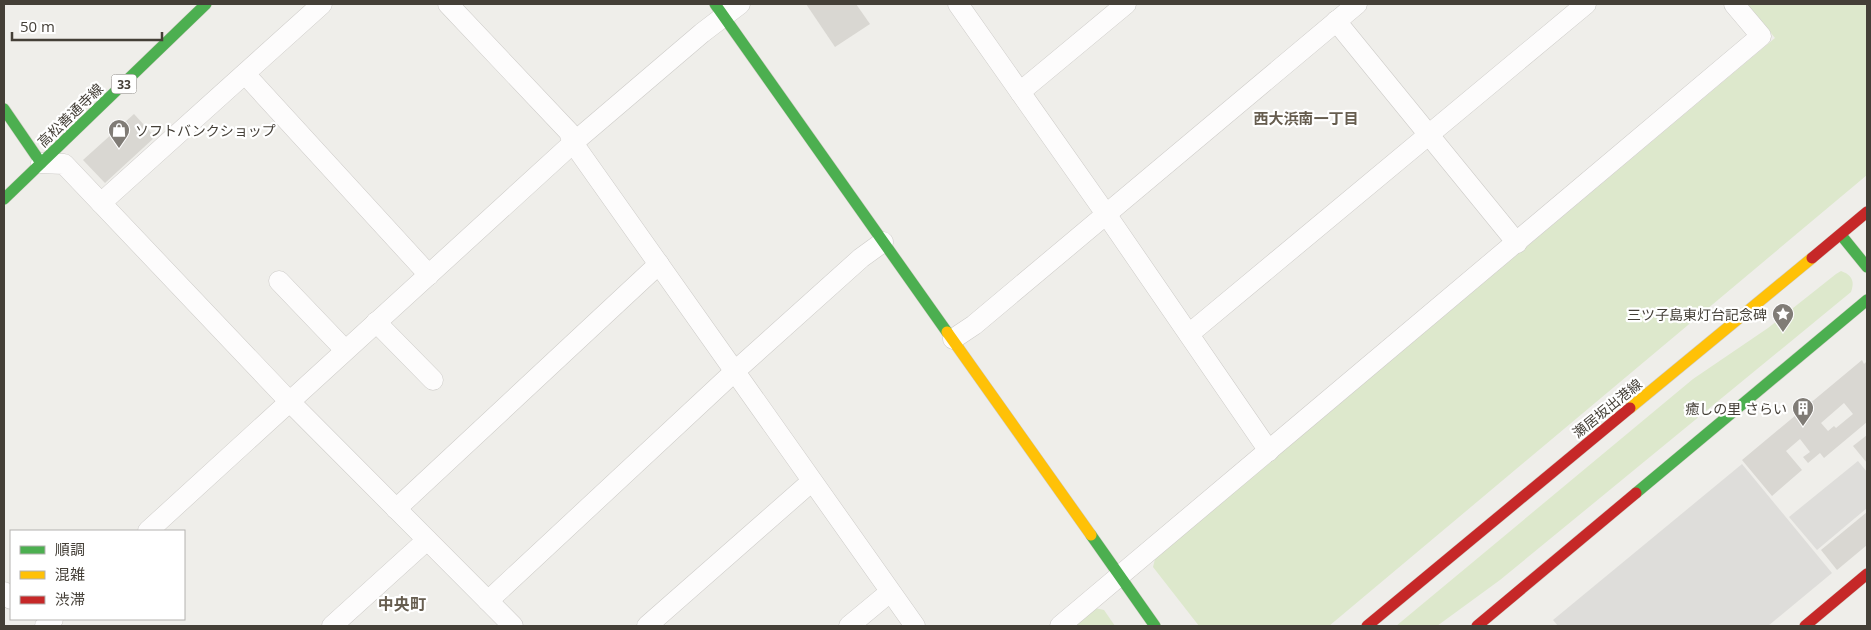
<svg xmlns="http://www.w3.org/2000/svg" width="1871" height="630" font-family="'Open Sans','Noto Sans JP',sans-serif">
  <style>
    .green { fill: #dde8cc }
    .parking { fill: #deddda }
    .building { fill: #d9d7d2; fill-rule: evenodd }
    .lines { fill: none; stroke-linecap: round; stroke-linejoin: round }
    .street-casing { stroke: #cdcbc8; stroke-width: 21 }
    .fast-casing { stroke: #cecbc2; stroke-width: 12 }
    .slow-casing { stroke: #cecbc2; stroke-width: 12 }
    .jam-casing { stroke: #cecbc2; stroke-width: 12 }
    .street { stroke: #fdfcfc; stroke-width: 20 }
    .fast { stroke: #4caf50; stroke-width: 11 }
    .slow { stroke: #ffc107; stroke-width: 11 }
    .jam { stroke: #c62828; stroke-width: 11 }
    .labels { text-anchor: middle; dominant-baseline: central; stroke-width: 4.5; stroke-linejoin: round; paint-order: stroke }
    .shield { fill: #fff; stroke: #7c7973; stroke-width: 1 }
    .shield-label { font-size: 12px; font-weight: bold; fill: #443f37 }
    .street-label { font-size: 14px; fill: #443f37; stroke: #fff }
    .poi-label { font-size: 14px; fill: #443f37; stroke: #fff; text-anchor: end }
    .neighbourhood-label { font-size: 15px; font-weight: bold; fill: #665d4f; stroke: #fff }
    .quarter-label { font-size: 16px; font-weight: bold; fill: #665d4f; stroke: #fff }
  </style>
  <rect width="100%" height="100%" fill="#efeeea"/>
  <!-- green -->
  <g class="green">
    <polygon points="1747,4 1867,4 1867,175 1329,626 1199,626 1153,567 1155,559 1775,38"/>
    <path d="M1841,271c11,4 14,10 10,21l-351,288 -63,46h-41l297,-247 75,-51 68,-54z"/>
    <polygon points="1095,608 1104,610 1115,626 1073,626"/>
  </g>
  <!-- parking -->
  <g class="parking">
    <polygon points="1858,461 1867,472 1867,508 1817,550 1789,517"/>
    <polygon points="1742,464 1832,573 1768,626 1558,626 1553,620"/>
  </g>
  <!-- building -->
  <g class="building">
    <polygon points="806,4 856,4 870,24 835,47"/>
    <polygon points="134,114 155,137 105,183 83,160"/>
    <path d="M1862,360l2,4 3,-3v61l-43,36 -4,-5 -12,10 -5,-6 7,-5 -10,-13 -14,12 16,19 -30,26 -30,-36zM1844,403l9,11 -17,14 -2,-2 -6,5 -7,-8z"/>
    <polygon points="1867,435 1867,463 1853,446"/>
    <polygon points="1867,512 1867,545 1837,570 1821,550"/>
  </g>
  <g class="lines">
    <!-- street casing -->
    <g class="street-casing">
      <g id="street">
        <polyline points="448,4 569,132 573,143 915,626"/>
        <polyline points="958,4 1106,214 1269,451"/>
        <polyline points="1336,21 1517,243"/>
        <polyline points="245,74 429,275"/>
        <polyline points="1020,92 1126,4"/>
        <polyline points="41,163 64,164 289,401 513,626"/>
        <polyline points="101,203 322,4"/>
        <polyline points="279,281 345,350"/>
        <polyline points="376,322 433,380"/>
        <polyline points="1189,334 1586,4"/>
        <polyline points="953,339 974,325 1357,4"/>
        <polyline points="396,509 659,264"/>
        <polyline points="148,531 573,143 702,33 740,4"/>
        <polyline points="4,592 11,599"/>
        <polyline points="488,601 734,372 861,258 883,242"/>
        <polyline points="45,626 53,619"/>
        <polyline points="332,626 427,540"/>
        <polyline points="647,626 811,482"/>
        <polyline points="849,626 890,592"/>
        <polyline points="1060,626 1761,36 1734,4"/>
      </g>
    </g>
    <!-- fast casing -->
    <g class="fast-casing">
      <g id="fast">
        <polyline points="715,4 947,332"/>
        <polyline points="4,109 41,163"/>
        <polyline points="4,199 206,4"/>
        <polyline points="1841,235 1867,267"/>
        <polyline points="1636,493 1867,300"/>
        <polyline points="1091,535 1155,626"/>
      </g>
    </g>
    <!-- slow casing -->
    <g class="slow-casing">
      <g id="slow">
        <polyline points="947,332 1091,535"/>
        <polyline points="1630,408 1812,258"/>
      </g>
    </g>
    <!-- jam casing -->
    <g class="jam-casing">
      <g id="jam">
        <polyline points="1812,258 1867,212"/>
        <polyline points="1367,626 1630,408"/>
        <polyline points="1477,626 1636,493"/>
        <polyline points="1805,626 1867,574"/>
      </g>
    </g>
    <!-- street -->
    <use href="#street" class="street"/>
    <!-- fast -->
    <use href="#fast" class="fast"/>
    <!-- slow -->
    <use href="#slow" class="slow"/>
    <!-- jam -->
    <use href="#jam" class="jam"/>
  </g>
  <!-- icons -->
  <defs>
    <g id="shop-pin" transform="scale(1.125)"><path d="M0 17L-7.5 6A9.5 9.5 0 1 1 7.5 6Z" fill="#807c76" stroke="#fff"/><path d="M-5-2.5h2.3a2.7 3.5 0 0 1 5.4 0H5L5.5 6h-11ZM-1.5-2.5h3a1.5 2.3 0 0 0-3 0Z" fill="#fff"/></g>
    <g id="sight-pin" transform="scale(1.125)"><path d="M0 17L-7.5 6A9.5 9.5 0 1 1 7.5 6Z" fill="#807c76" stroke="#fff"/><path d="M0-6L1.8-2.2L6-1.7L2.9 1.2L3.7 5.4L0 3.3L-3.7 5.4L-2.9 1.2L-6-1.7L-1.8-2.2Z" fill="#fff"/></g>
    <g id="building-pin" transform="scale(1.125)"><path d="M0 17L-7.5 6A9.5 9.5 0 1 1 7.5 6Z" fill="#807c76" stroke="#fff"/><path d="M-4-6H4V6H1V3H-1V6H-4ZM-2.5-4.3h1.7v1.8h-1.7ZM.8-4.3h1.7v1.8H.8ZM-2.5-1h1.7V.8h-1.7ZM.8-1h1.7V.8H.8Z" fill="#fff"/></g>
  </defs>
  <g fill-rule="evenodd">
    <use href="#shop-pin" x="119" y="130"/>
    <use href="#sight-pin" x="1783" y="314"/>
    <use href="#building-pin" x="1803" y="408"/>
  </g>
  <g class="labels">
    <!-- shield labels -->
    <rect class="shield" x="111.5" y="74.5" width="25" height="19" rx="4"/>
    <g class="shield-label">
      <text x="124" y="84">33</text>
    </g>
    <!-- street labels -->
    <g class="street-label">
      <text transform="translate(70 115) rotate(-44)">高松善通寺線</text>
      <text transform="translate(1607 408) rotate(-39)">瀬居坂出港線</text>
    </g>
    <!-- poi labels -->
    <g class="poi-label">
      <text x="135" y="130" text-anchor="start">ソフトバンクショップ</text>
      <text x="1767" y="314">三ツ子島東灯台記念碑</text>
      <text x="1787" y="408">癒しの里 さらい</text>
    </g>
    <!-- neighbourhood labels -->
    <g class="neighbourhood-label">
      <text x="1306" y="118">西大浜南一丁目</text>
    </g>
    <!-- quarter labels -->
    <g class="quarter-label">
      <text x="402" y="604">中央町</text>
    </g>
  </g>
  <!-- border -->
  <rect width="1871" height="630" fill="none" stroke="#443f37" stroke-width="10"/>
  <!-- legend -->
  <rect x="10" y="530" width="175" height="90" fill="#ffffff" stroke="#b4b2af"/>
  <rect x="20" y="546" width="25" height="8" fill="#4caf50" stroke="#b4b2af"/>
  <text x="55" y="555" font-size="15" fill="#443f37">順調</text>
  <rect x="20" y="571" width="25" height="8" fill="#ffc107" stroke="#b4b2af"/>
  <text x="55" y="580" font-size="15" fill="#443f37">混雑</text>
  <rect x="20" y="596" width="25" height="8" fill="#c62828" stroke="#b4b2af"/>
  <text x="55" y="605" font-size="15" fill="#443f37">渋滞</text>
  <!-- scale -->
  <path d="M12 32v8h150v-8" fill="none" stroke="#443f37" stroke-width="2.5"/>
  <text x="20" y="32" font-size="15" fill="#443f37" stroke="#ffffff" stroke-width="4" paint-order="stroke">50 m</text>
</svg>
